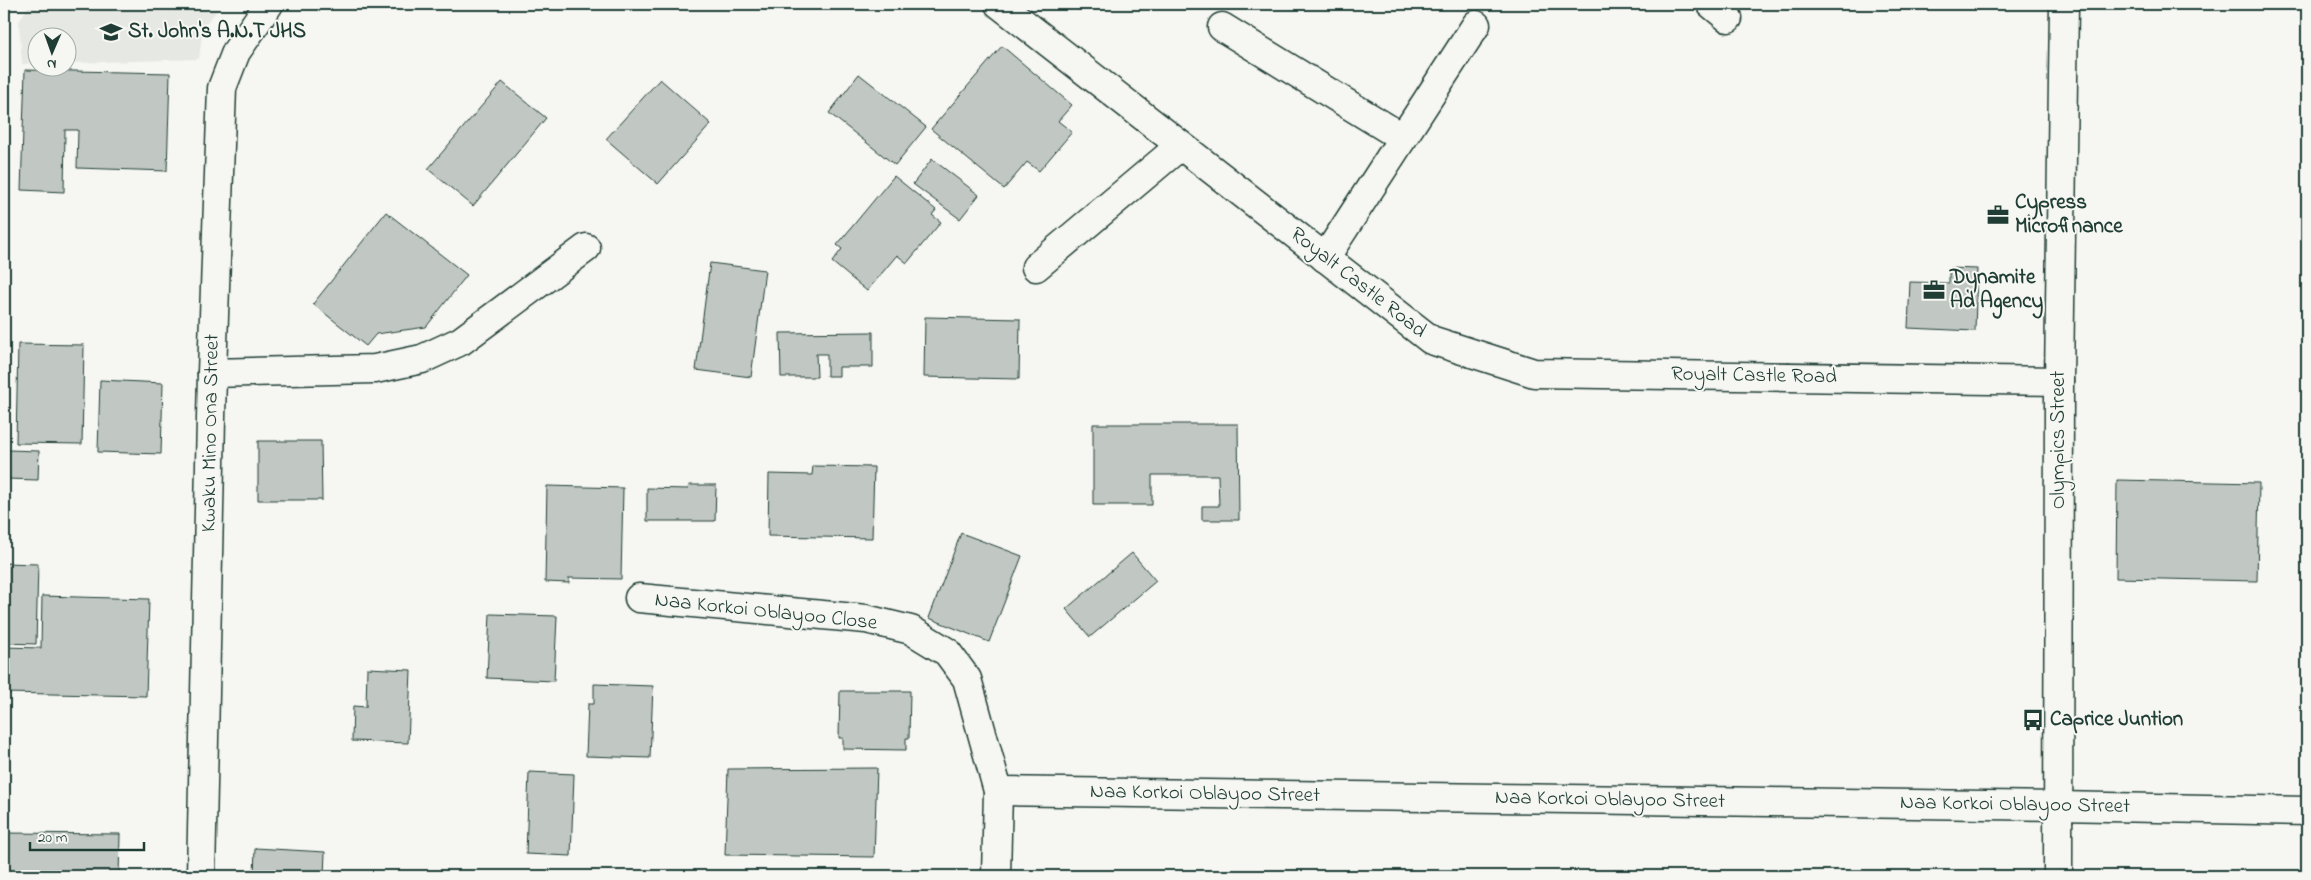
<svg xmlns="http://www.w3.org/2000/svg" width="2311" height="880" font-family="'Indie Flower',sans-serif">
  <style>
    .built { fill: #e6e8e4 }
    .building { fill: #c1c8c3; stroke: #1f3d34 }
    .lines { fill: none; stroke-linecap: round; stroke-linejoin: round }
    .minor-casing { stroke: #1f3d34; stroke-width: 31 }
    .minor { stroke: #f6f6f2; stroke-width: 28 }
    .labels { text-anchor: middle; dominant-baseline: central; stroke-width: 4; stroke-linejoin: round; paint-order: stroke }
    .poi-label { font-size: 21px; font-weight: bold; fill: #1f3d34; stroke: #f6f6f2; text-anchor: start }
    .street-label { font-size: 21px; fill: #1f3d34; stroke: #f6f6f2 }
  </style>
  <rect width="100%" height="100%" fill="#f6f6f2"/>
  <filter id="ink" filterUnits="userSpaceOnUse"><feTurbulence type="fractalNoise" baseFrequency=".02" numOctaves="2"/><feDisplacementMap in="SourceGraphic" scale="10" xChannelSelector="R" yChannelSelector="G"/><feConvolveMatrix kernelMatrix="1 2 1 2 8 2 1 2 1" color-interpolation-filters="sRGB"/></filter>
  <g filter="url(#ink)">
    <!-- built -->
    <polygon class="built" points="29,4 223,4 203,26 199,59 68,63 68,38 38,38 37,63 22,64 19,22"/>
    <!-- building -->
    <g class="building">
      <polygon points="1002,46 1072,105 1058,121 1072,132 1039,171 1027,162 1004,189 931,129"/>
      <polygon points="25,70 170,73 167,171 77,168 78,130 65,130 64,192 21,190"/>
      <polygon points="859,74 926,127 895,165 829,113"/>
      <polygon points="660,79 711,124 658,184 606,139"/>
      <polygon points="502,82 546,118 473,206 428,169"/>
      <polygon points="932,159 979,195 960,219 913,184"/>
      <polygon points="894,176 936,210 932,215 941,222 907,263 897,255 867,291 832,262 842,249 837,245"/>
      <polygon points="386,212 467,275 426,327 376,334 366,346 313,304"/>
      <polygon points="710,263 765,270 751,377 696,370"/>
      <polygon points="1949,268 1977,269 1975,331 1908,328 1910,282 1949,283"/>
      <polygon points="925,317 1020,319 1019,379 924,377"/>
      <polygon points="873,332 873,367 839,367 839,376 827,376 827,354 816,354 817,377 781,377 780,333"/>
      <polygon points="18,344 84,345 82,444 16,443"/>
      <polygon points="100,380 163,383 161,454 98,452"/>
      <polygon points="1093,424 1238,424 1239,520 1202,520 1202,506 1219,506 1218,475 1152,475 1152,505 1093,505"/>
      <polygon points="258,441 321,441 322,500 258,500"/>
      <polygon points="8,450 39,451 38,480 7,479"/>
      <polygon points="813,466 874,467 872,538 768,536 769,474 812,475"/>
      <polygon points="2117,480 2259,483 2257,581 2116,578"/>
      <polygon points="689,485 716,485 715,521 647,521 647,488 688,489"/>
      <polygon points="547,486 623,488 621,579 569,578 569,583 545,582"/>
      <polygon points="961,533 1022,556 989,642 929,618"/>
      <polygon points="1132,553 1156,581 1090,637 1066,609"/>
      <polygon points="4,563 38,564 36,644 4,643"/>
      <polygon points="42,596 149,599 146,696 4,693 4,647 41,648"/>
      <polygon points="490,614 557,616 554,681 487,678"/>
      <polygon points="367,668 411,670 408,743 352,741 353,706 366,707"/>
      <polygon points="594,684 653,686 650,758 586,756 588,704 594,704"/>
      <polygon points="840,691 910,691 909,738 906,738 906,750 843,749 843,738 839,738"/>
      <polygon points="877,768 874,857 725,855 728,769"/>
      <polygon points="529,772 574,774 571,856 526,854"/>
      <polygon points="4,833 120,834 119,876 4,876"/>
      <polygon points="255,848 325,852 324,876 254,876"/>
      <polygon points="1848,872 1998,876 1848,876"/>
    </g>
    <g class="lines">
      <!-- minor casing -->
      <g class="minor-casing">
        <g id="minor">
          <polyline points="999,4 1431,340 1534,373 2059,381"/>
          <polyline points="1711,4 1728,18"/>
          <polyline points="1222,27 1403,138"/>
          <polyline points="1325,258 1476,25"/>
          <polyline points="1036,267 1180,146"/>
          <polyline points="212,373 375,369 422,359 461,341 586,248"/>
          <polyline points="639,598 866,619 911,630 947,652 967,679 998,791 996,876"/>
          <polyline points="998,791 2058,806 2307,811"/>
          <polyline points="201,876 212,373 222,88 236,52 269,4"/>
          <polyline points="2058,876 2059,381 2064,4"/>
        </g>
      </g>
      <!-- minor -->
      <use href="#minor" class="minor"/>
    </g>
  </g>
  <!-- icons -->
  <defs>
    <g id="school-bare" transform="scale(1.725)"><path d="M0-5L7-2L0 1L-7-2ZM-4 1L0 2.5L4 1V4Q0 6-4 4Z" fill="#1f3d34" stroke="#f6f6f2" stroke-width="2.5" paint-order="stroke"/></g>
    <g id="office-bare" transform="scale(1.725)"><path d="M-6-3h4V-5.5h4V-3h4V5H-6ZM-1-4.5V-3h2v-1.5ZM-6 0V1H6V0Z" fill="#1f3d34" stroke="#f6f6f2" stroke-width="2.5" paint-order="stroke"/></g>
    <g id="bus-bare" transform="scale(1.725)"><path d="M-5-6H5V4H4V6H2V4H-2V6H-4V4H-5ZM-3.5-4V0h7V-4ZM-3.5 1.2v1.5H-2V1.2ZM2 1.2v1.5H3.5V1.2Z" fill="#1f3d34" stroke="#f6f6f2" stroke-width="2.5" paint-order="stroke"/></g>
  </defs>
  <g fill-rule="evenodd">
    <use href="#school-bare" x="111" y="32"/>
    <use href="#office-bare" x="1998" y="215"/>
    <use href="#office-bare" x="1934" y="290"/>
    <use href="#bus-bare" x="2033" y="720"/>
  </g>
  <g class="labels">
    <!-- poi labels -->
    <g class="poi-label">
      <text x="128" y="32">St. John's A.N.T JHS</text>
      <text x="2015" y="203">Cypress<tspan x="2015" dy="24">Microfinance</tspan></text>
      <text x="1950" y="278">Dynamite<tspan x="1950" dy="24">Ad Agency</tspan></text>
      <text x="2050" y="720">Caprice Juntion</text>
    </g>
    <!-- street labels -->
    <g class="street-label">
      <text transform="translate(1358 283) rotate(38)">Royalt Castle Road</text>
      <text transform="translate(1754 376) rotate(1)">Royalt Castle Road</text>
      <text transform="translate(211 433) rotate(-89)">Kwaku Mino Ona Street</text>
      <text transform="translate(2059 440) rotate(-90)">Olympics Street</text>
      <text transform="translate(766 612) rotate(6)">Naa Korkoi Oblayoo Close</text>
      <text transform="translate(1205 794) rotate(1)">Naa Korkoi Oblayoo Street</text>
      <text transform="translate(1610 800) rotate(1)">Naa Korkoi Oblayoo Street</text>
      <text transform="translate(2015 805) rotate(1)">Naa Korkoi Oblayoo Street</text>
    </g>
  </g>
  <!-- margin -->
  <rect width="2311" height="880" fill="none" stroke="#f6f6f2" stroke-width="20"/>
  <rect x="10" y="10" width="2291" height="860" fill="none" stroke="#1f3d34" stroke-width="2" filter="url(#ink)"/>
  <!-- north arrow -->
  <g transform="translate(52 52) rotate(182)"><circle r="24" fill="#f6f6f2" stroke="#a0aca6"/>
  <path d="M0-4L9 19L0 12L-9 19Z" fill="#1f3d34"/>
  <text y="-8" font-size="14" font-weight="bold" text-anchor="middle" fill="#1f3d34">N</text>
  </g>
  <!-- scale -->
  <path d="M30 842v8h114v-8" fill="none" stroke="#1f3d34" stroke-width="2.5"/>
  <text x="38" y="842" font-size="15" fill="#1f3d34" stroke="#f6f6f2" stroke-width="4" paint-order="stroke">20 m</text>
</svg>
